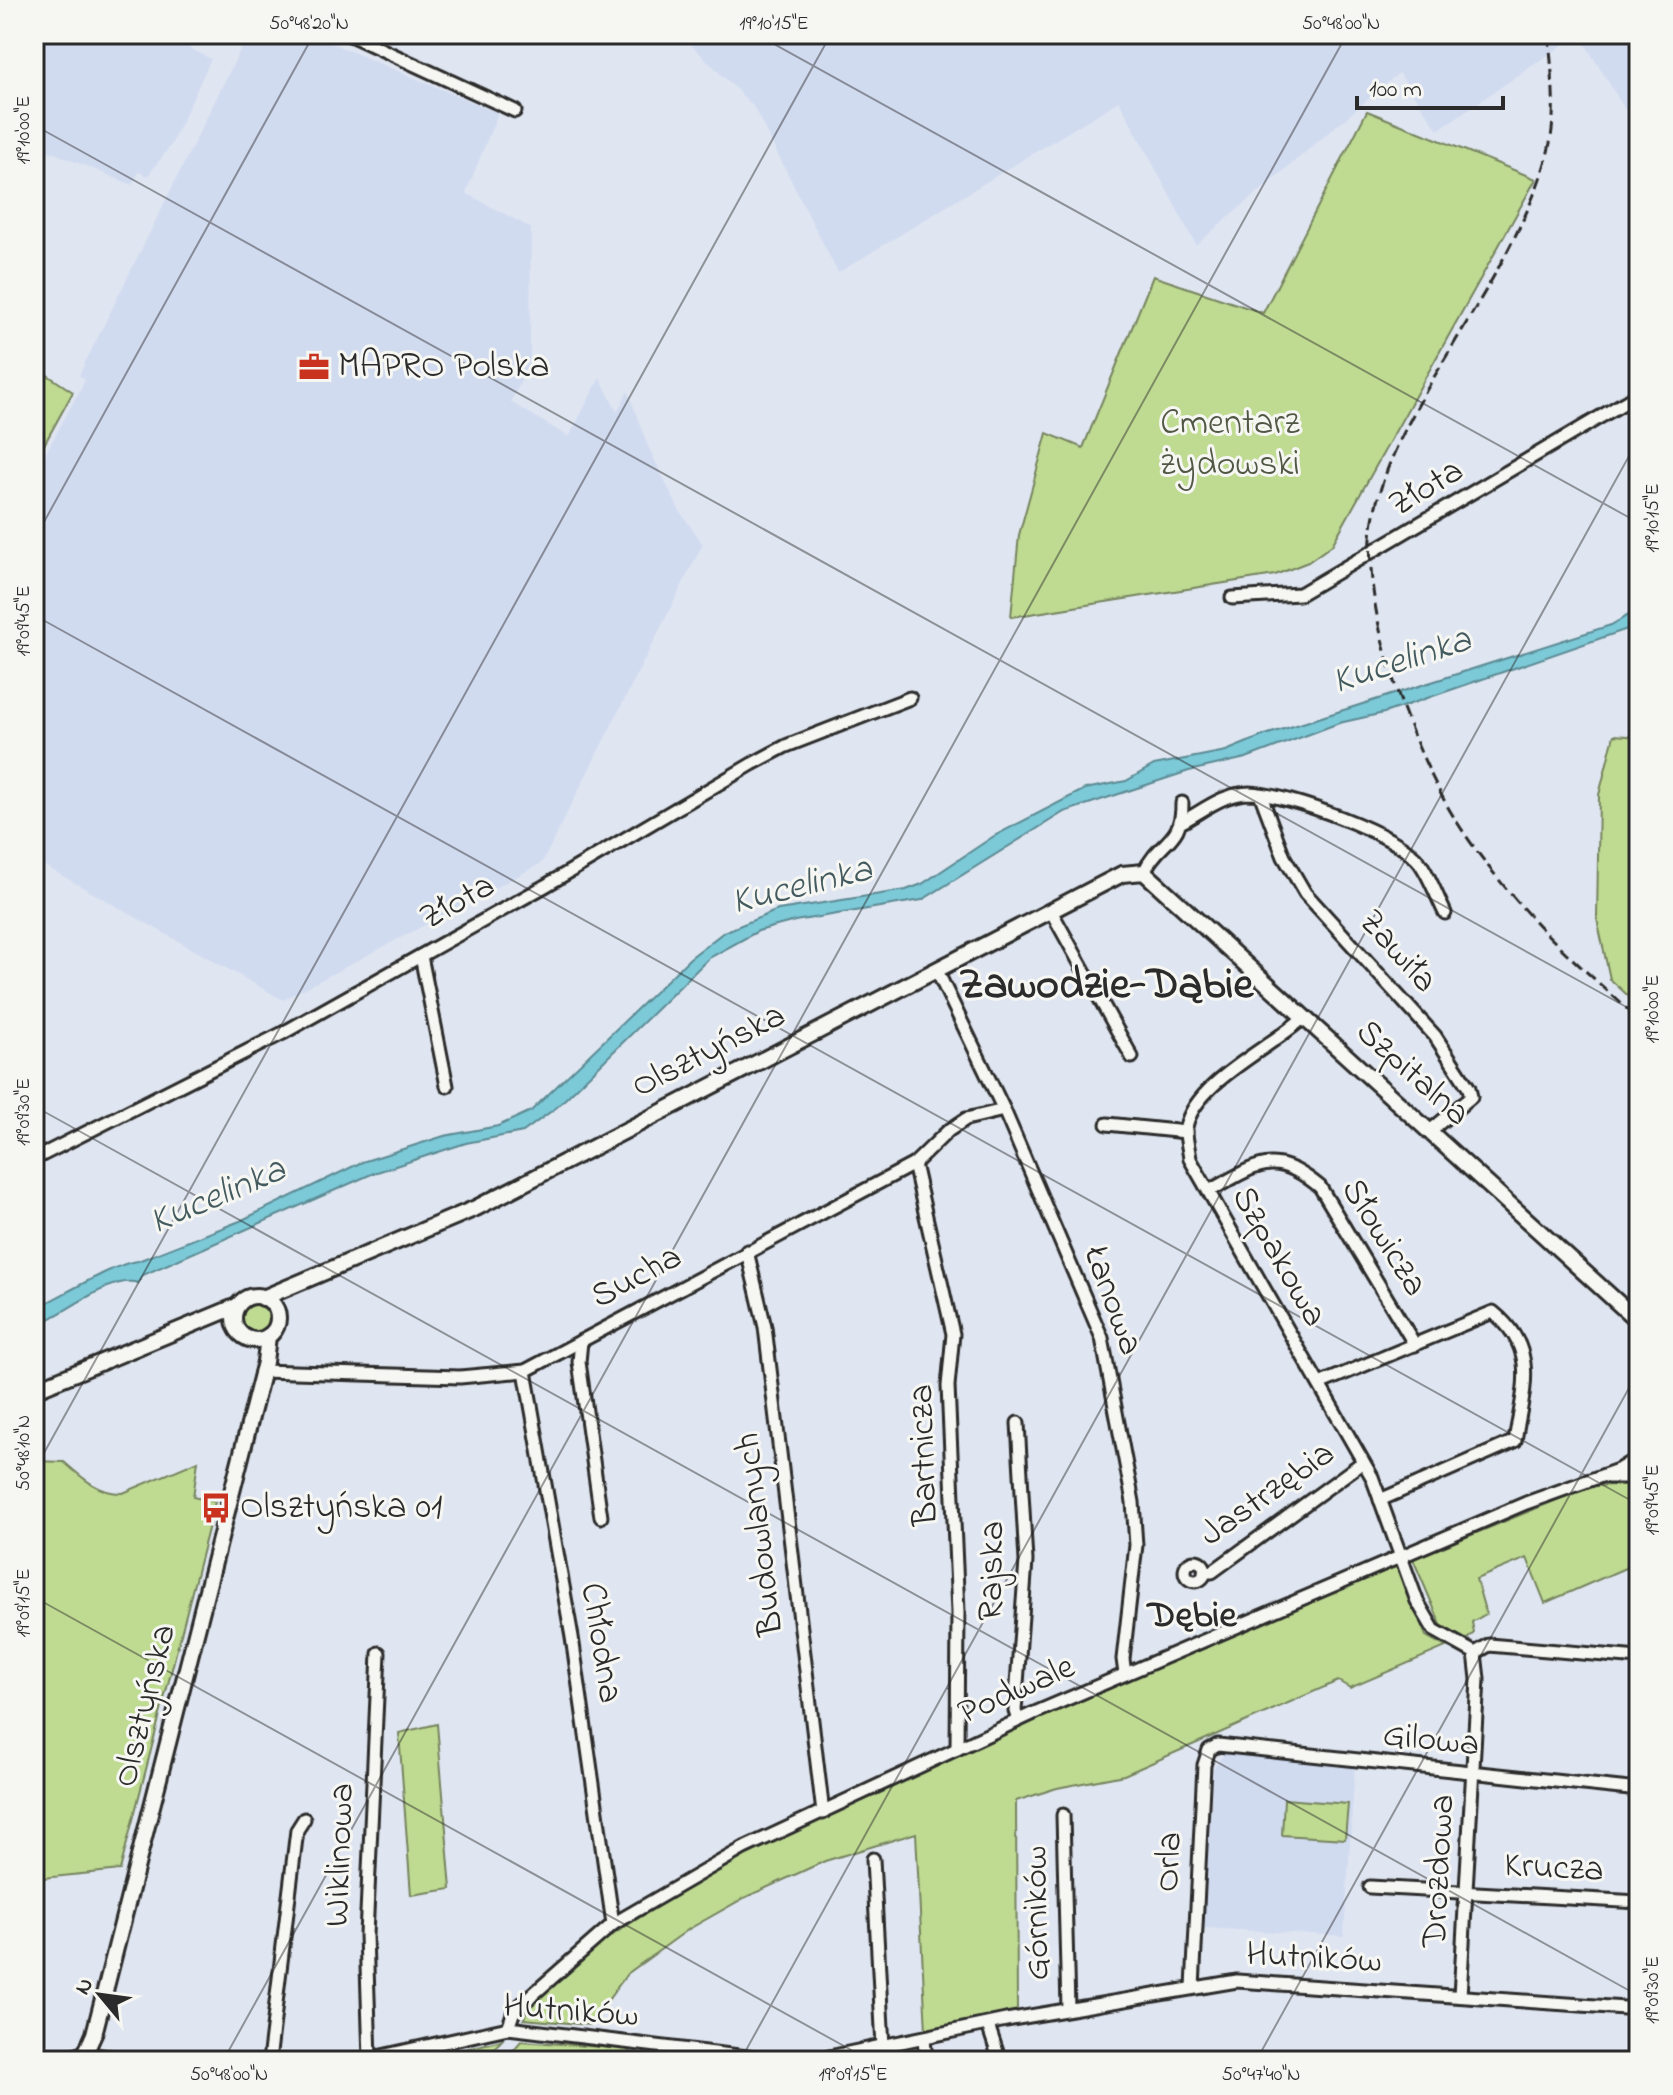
<svg xmlns="http://www.w3.org/2000/svg" width="1673" height="2095" font-family="'Indie Flower',sans-serif">
  <style>
    .built { fill: #d1dbf0 }
    .green { fill: #bfdb92; stroke: #75835e; stroke-width: 2 }
    .water { fill: #7bc9d8; stroke: #5b8a93; stroke-width: 2 }
    .lines { fill: none; stroke-linecap: round; stroke-linejoin: round }
    .minor-casing { stroke: #2b2b2b; stroke-width: 17 }
    .tertiary-casing { stroke: #2b2b2b; stroke-width: 20 }
    .minor { stroke: #f6f6f2; stroke-width: 11 }
    .tertiary { stroke: #f6f6f2; stroke-width: 14 }
    .rail { stroke: #2b2b2b; stroke-width: 3; stroke-dasharray: 12 6; stroke-linecap: butt }
    .ticks { fill: none; stroke: #2b2b2b; stroke-width: 2; stroke-opacity: 0.45 }
    .labels { text-anchor: middle; dominant-baseline: central; stroke-width: 6; stroke-linejoin: round; paint-order: stroke }
    .poi-label { font-size: 36px; fill: #2b2b2b; stroke: #f6f6f2; text-anchor: start }
    .park-label { font-size: 36px; fill: #505745; stroke: #f6f6f2 }
    .street-label { font-size: 36px; fill: #2b2b2b; stroke: #f6f6f2 }
    .water-label { font-size: 38px; font-style: italic; fill: #435a5f; stroke: #f6f6f2 }
    .neighbourhood-label { font-size: 38px; font-weight: bold; fill: #2b2b2b; stroke: #f6f6f2 }
    .district-label { font-size: 44px; font-weight: bold; fill: #2b2b2b; stroke: #f6f6f2 }
    .neatline { fill: none; stroke: #2b2b2b; stroke-width: 3 }
    .ticks-label { font-size: 20px; text-anchor: middle; fill: #2b2b2b }
  </style>
  <rect width="100%" height="100%" fill="#e0e6f1"/>
  <filter id="ink" filterUnits="userSpaceOnUse"><feTurbulence type="fractalNoise" baseFrequency=".0125" numOctaves="2"/><feDisplacementMap in="SourceGraphic" scale="16" xChannelSelector="R" yChannelSelector="G"/><feConvolveMatrix kernelMatrix="1 2 1 2 8 2 1 2 1" color-interpolation-filters="sRGB"/></filter>
  <g filter="url(#ink)">
    <!-- built -->
    <g class="built">
      <polygon points="34,34 196,34 189,48 211,59 171,145 148,176 139,172 132,185 34,145"/>
      <polygon points="248,34 310,34 498,113 466,193 531,228 530,362 511,402 569,437 600,377 617,412 628,391 648,446 679,510 703,544 542,863 283,1000 34,860 34,475 85,380 79,375"/>
      <polygon points="680,34 1639,34 1639,113 1630,118 1579,34 1438,130 1399,73 1196,245 1119,101 838,273 753,106"/>
      <polygon points="1226,1751 1355,1766 1344,1936 1204,1928 1213,1769"/>
    </g>
    <!-- green -->
    <g class="green">
      <polygon points="1367,111 1536,179 1332,545 1308,562 1275,575 1011,617 1019,535 1047,433 1083,448 1153,276 1263,313"/>
      <polygon points="34,366 73,392 34,463"/>
      <polygon points="1614,735 1639,737 1639,1006 1610,979 1597,919 1599,795"/>
      <circle cx="255" cy="1319" r="14"/>
      <path d="M34,1461l30,1c17,15 35,32 59,31l75,-32 -5,36 22,5 -95,368 -86,9z"/>
      <polygon points="1639,1484 1639,1562 1545,1603 1527,1558 1476,1579 1486,1614 1472,1622 1474,1633 1465,1641 1442,1627 1413,1559 1591,1486"/>
      <polygon points="1388,1566 1397,1568 1426,1636 1446,1647 1350,1688 1338,1681 1124,1775 1057,1788 1016,1801 1017,2012 926,2031 916,1833 825,1861 744,1898 689,1929 627,1974 590,2025 524,2019 529,2001 599,1944 689,1885 784,1835 981,1743"/>
      <polygon points="437,1724 451,1889 411,1895 399,1733"/>
      <polygon points="1284,1799 1348,1804 1345,1839 1282,1835"/>
      <polygon points="502,2040 482,2061 416,2061"/>
      <polygon points="521,2041 627,2049 632,2056 613,2054 613,2061 504,2061"/>
      <polygon points="646,2051 703,2061 642,2057"/>
    </g>
    <!-- water -->
    <path class="water" d="M1639,609v16l-255,88 -45,10 -93,35 -57,13 -125,41 -142,88 -127,21 -37,10 -49,27 -152,149 -34,25 -57,11 -92,30 -231,102 -5,8c-27,-9 -75,33 -104,43v-17c26,-12 81,-46 104,-48l102,-40 122,-59 82,-26 54,-10 33,-15 159,-153 34,-26 54,-22 128,-20 16,-6 72,-48 91,-47 41,-8 28,-16 72,-14 39,-16 346,-110z"/>
    <g class="lines">
      <!-- minor casing -->
      <g class="minor-casing">
        <g id="minor">
          <polyline points="348,34 515,111"/>
          <polyline points="1232,598 1300,594 1639,394"/>
          <polyline points="1261,796 1284,857 1305,893 1435,1036 1469,1088 1471,1097 1430,1131"/>
          <path d="M1182,822c22,-12 42,-29 68,-29 36,1 149,41 170,70 10,14 17,34 25,50"/>
          <path d="M1144,872c14,-31 39,-29 38,-69"/>
          <polyline points="1051,911 1132,1057"/>
          <polyline points="421,956 447,1086"/>
          <polyline points="937,971 1004,1110 1102,1338 1133,1502 1136,1545 1123,1659 1125,1674"/>
          <path d="M1304,1017c-33,31 -109,65 -118,110 -1,10 3,22 4,32l182,318 45,124 17,29 41,23"/>
          <polyline points="1107,1124 1186,1132"/>
          <polyline points="34,1159 283,1033 545,886 752,764 786,746 910,698"/>
          <polyline points="914,1164 953,1334 948,1386 958,1612 957,1749"/>
          <path d="M1209,1191c47,-25 64,-44 111,-4l95,158"/>
          <polyline points="747,1251 765,1327 823,1813"/>
          <polyline points="581,1341 579,1362 601,1517"/>
          <polyline points="261,1371 460,1377 525,1371 914,1164 948,1131 966,1119 1004,1110"/>
          <polyline points="525,1371 572,1637 613,1924"/>
          <path d="M1319,1384l174,-72c47,38 30,78 22,129l-135,59"/>
          <polyline points="1608,1477 1639,1477"/>
          <circle cx="1195" cy="1571" r="10"/>
          <polyline points="1204,1572 1212,1572 1363,1462"/>
          <polyline points="1475,1653 1489,1645 1639,1658"/>
          <polyline points="1018,1720 1015,1711 1026,1561 1018,1423"/>
          <polyline points="1063,1815 1068,2009"/>
          <polyline points="873,1859 883,2047"/>
          <polyline points="1370,1887 1639,1902"/>
          <polyline points="1193,1988 1204,1765 1209,1750 1218,1745 1639,1790"/>
          <polyline points="1460,1996 1478,1679 1475,1653"/>
          <polyline points="988,2025 1000,2061"/>
          <polyline points="508,2028 514,2011 613,1924 744,1848 1032,1714 1526,1503 1618,1470 1639,1457"/>
          <polyline points="924,2038 926,2061"/>
          <polyline points="85,2054 141,2061"/>
          <polyline points="370,2059 366,1935 379,1653"/>
          <polyline points="269,2061 297,1830 304,1819"/>
          <polyline points="359,2061 508,2028 781,2061"/>
          <polyline points="810,2061 1006,2020 1237,1981 1639,2009"/>
        </g>
      </g>
      <!-- tertiary casing -->
      <g class="tertiary-casing">
        <g id="tertiary">
          <circle cx="256" cy="1318" r="22"/>
          <polyline points="263,1298 476,1208 1122,874 1144,872 1639,1322"/>
          <polyline points="34,1390 237,1306"/>
          <polyline points="52,2061 85,2054 94,2034 265,1362 268,1336"/>
        </g>
      </g>
      <!-- minor -->
      <use href="#minor" class="minor"/>
      <!-- tertiary -->
      <use href="#tertiary" class="tertiary"/>
      <!-- rail -->
      <path class="rail" d="M1549,34c2,35 8,74 1,109 -17,84 -91,187 -133,264 -19,35 -37,73 -44,113 -14,85 34,215 76,289 20,34 46,67 72,97 35,41 79,77 118,114"/>
    </g>
  </g>
  <!-- ticks -->
  <path class="ticks" d="M756,34l883,489M34,125l1605,889M34,540l280,-506M34,615l1605,890M34,1106l1605,890M34,1471l797,-1437M34,1597l837,464M223,2061l1124,-2027M740,2061l899,-1623M1256,2061l383,-691"/>
  <!-- icons -->
  <defs>
    <g id="office-bare" transform="scale(2.4)"><path d="M-6-3h4V-5.5h4V-3h4V5H-6ZM-1-4.5V-3h2v-1.5ZM-6 0V1H6V0Z" fill="#c8321e" stroke="#f6f6f2" stroke-width="2.5" paint-order="stroke"/></g>
    <g id="bus-bare" transform="scale(2.4)"><path d="M-5-6H5V4H4V6H2V4H-2V6H-4V4H-5ZM-3.5-4V0h7V-4ZM-3.5 1.2v1.5H-2V1.2ZM2 1.2v1.5H3.5V1.2Z" fill="#c8321e" stroke="#f6f6f2" stroke-width="2.5" paint-order="stroke"/></g>
  </defs>
  <g fill-rule="evenodd">
    <use href="#office-bare" x="314" y="367"/>
    <use href="#bus-bare" x="216" y="1508"/>
  </g>
  <g class="labels">
    <!-- poi labels -->
    <g class="poi-label">
      <text x="338" y="367">MAPRO Polska</text>
      <text x="240" y="1508">Olsztyńska 01</text>
    </g>
    <!-- park labels -->
    <g class="park-label">
      <text x="1230" y="424">Cmentarz<tspan x="1230" dy="41">żydowski</tspan></text>
    </g>
    <!-- street labels -->
    <g class="street-label">
      <text transform="translate(1427 489) rotate(-31)">Złota</text>
      <text transform="translate(458 903) rotate(-29)">Złota</text>
      <text transform="translate(1397 952) rotate(48)">Zawiła</text>
      <text transform="translate(709 1052) rotate(-27)">Olsztyńska</text>
      <text transform="translate(1412 1074) rotate(42)">Szpitalna</text>
      <text transform="translate(1383 1238) rotate(58)">Słowicza</text>
      <text transform="translate(1278 1257) rotate(60)">Szpakowa</text>
      <text transform="translate(637 1278) rotate(-28)">Sucha</text>
      <text transform="translate(1112 1301) rotate(70)">Łanowa</text>
      <text transform="translate(925 1455) rotate(-92)">Bartnicza</text>
      <text transform="translate(1268 1495) rotate(-35)">Jastrzębia</text>
      <text transform="translate(761 1534) rotate(-97)">Budowlanych</text>
      <text transform="translate(993 1571) rotate(-89)">Rajska</text>
      <text transform="translate(600 1643) rotate(81)">Chłodna</text>
      <text transform="translate(1017 1691) rotate(-24)">Podwale</text>
      <text transform="translate(146 1706) rotate(-76)">Olsztyńska</text>
      <text transform="translate(1431 1741) rotate(6)">Gilowa</text>
      <text transform="translate(341 1855) rotate(-88)">Wiklinowa</text>
      <text transform="translate(1170 1862) rotate(-87)">Orla</text>
      <text transform="translate(1554 1869) rotate(3)">Krucza</text>
      <text transform="translate(1440 1871) rotate(-87)">Drozdowa</text>
      <text transform="translate(1038 1913) rotate(-91)">Górników</text>
      <text transform="translate(1314 1959) rotate(3)">Hutników</text>
      <text transform="translate(571 2012) rotate(4)">Hutników</text>
    </g>
    <!-- water labels -->
    <g class="water-label">
      <text transform="translate(1402 662) rotate(-18)">Kucelinka</text>
      <text transform="translate(802 887) rotate(-14)">Kucelinka</text>
      <text transform="translate(218 1197) rotate(-23)">Kucelinka</text>
    </g>
    <!-- neighbourhood labels -->
    <g class="neighbourhood-label">
      <text x="1192" y="1617">Dębie</text>
    </g>
    <!-- district labels -->
    <g class="district-label">
      <text x="1106" y="986">Zawodzie-Dąbie</text>
    </g>
  </g>
  <!-- margin -->
  <rect width="1673" height="2095" fill="none" stroke="#f6f6f2" stroke-width="88"/>
  <!-- north arrow -->
  <g transform="translate(100 1995) rotate(299)" stroke="#f6f6f2" stroke-width="6" paint-order="stroke">
  <path d="M0-6L14 30L0 20L-14 30Z" fill="#2b2b2b"/>
  <text y="-12" font-size="22" font-weight="bold" text-anchor="middle" fill="#2b2b2b">N</text>
  </g>
  <!-- scale -->
  <path d="M1357 96v12h146v-12" fill="none" stroke="#2b2b2b" stroke-width="4"/>
  <text x="1369" y="96" font-size="24" fill="#2b2b2b" stroke="#f6f6f2" stroke-width="6" paint-order="stroke">100 m</text>
  <rect x="44" y="44" width="1585" height="2007" class="neatline"/>
  <g class="ticks-label">
    <text x="309" y="29">50°48'20"N</text>
    <text x="774" y="29">19°10'15"E</text>
    <text x="1341" y="29">50°48'00"N</text>
    <text transform="translate(22 130) rotate(-90)" y="7">19°10'00"E</text>
    <text transform="translate(1651 518) rotate(-90)" y="7">19°10'15"E</text>
    <text transform="translate(22 621) rotate(-90)" y="7">19°09'45"E</text>
    <text transform="translate(1651 1009) rotate(-90)" y="7">19°10'00"E</text>
    <text transform="translate(22 1112) rotate(-90)" y="7">19°09'30"E</text>
    <text transform="translate(22 1453) rotate(-90)" y="7">50°48'10"N</text>
    <text transform="translate(1651 1500) rotate(-90)" y="7">19°09'45"E</text>
    <text transform="translate(22 1603) rotate(-90)" y="7">19°09'15"E</text>
    <text transform="translate(1651 1990) rotate(-90)" y="7">19°09'30"E</text>
    <text x="229" y="2080">50°48'00"N</text>
    <text x="853" y="2080">19°09'15"E</text>
    <text x="1261" y="2080">50°47'40"N</text>
  </g>
</svg>
